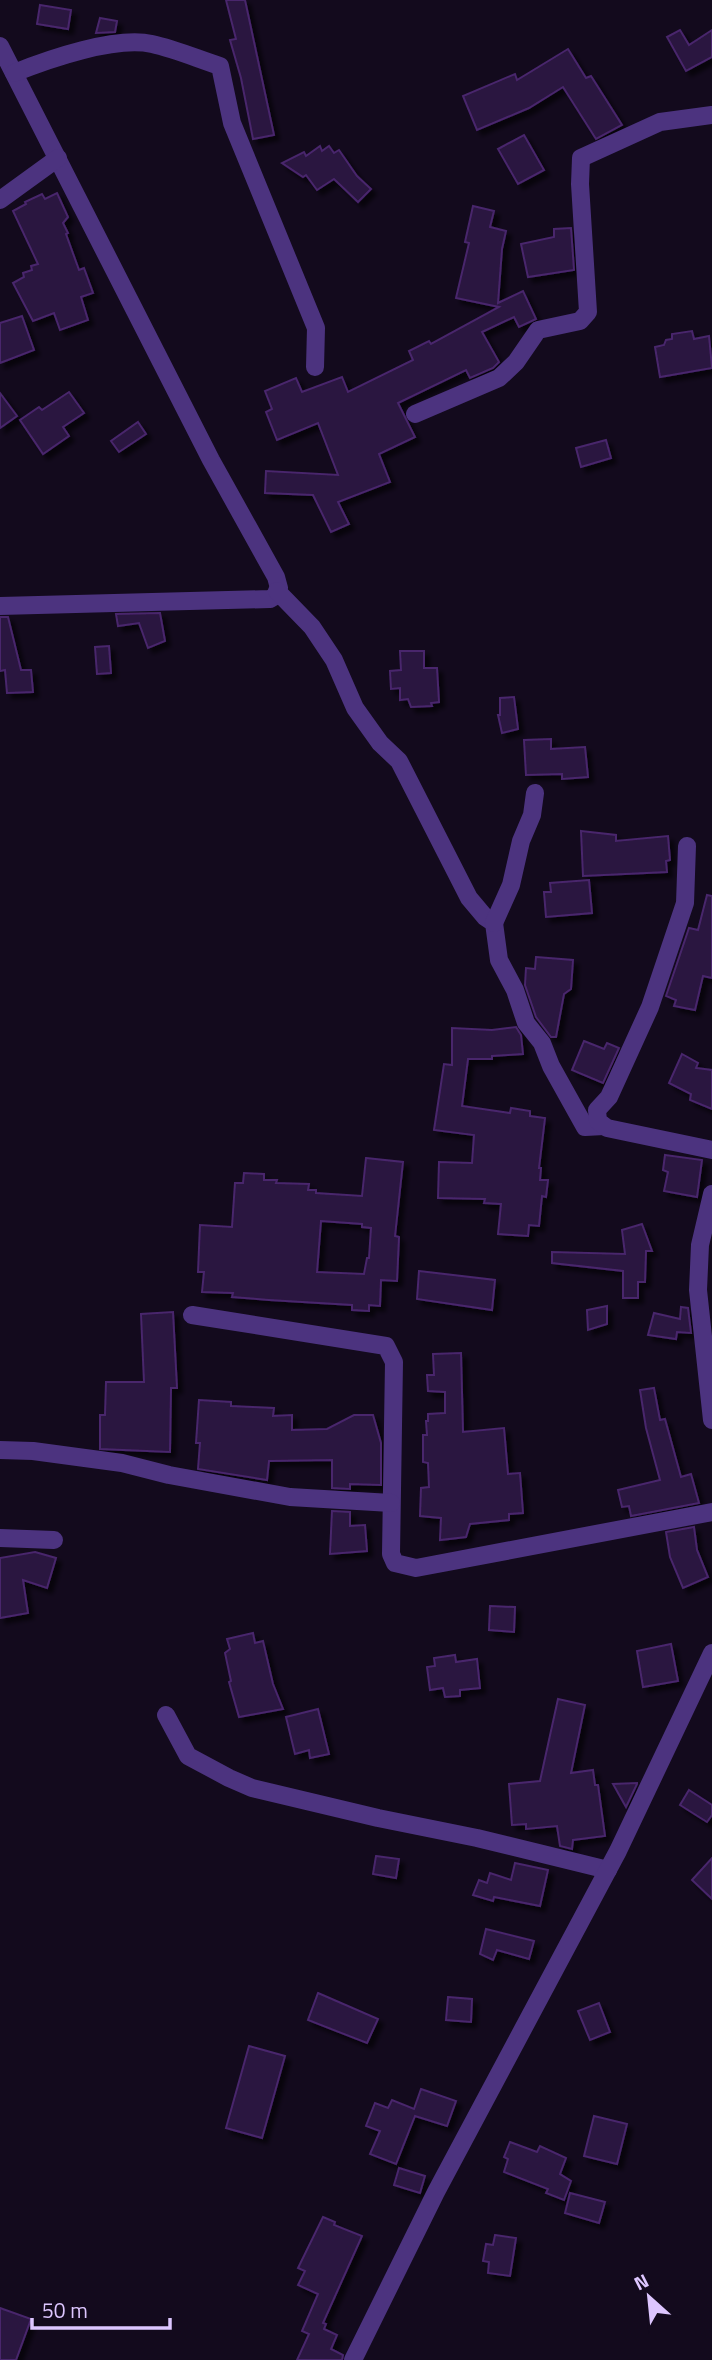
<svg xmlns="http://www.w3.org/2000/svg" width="712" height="2360" font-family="'Titillium Web',sans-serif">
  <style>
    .building { fill: #2a153f; stroke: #48266c; stroke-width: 2; fill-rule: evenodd; filter: url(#shadow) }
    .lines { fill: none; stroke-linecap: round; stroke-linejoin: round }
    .street { stroke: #4c337f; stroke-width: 18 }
  </style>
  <defs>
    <filter id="shadow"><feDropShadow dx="5" dy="5" stdDeviation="2" flood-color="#0009"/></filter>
  </defs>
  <rect width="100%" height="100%" fill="#130a1d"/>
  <!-- building -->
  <g class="building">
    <polygon points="226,0 245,0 274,135 253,139 241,78 230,40 236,39"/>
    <polygon points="40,5 71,10 68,29 37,24"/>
    <polygon points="100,18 117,21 115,32 96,33"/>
    <polygon points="680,30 689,45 712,30 712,57 686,71 667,37"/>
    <polygon points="568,49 586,78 591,76 622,125 596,139 563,87 529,108 477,130 463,96 515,74 517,80"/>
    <polygon points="524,135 544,170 518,184 498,149"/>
    <polygon points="320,146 322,151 329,146 334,153 339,150 357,176 371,189 358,202 334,179 317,190 306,175 303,177 282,163 304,152 306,156"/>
    <polygon points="57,193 68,217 63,223 68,233 66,234 79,270 84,268 93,293 81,297 88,320 60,330 54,313 33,321 13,283 24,277 23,273 32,270 31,266 38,264 13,211 26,204 25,202 42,194 45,199"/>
    <polygon points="473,206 494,211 490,227 506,231 502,249 498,303 523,291 536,319 519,327 514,317 482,332 499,362 493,368 470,378 466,370 398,403 415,437 379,454 390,482 338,502 349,524 331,532 313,495 265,493 266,471 338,475 318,423 277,440 266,412 272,409 265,391 296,378 302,392 342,377 348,392 413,360 409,351 429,341 431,344 499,307 456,298 469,243 465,242"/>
    <polygon points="571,228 574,270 528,277 521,244 554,237 554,229"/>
    <polygon points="22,316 34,350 0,363 0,323"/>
    <polygon points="692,331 694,339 709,336 712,368 660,377 655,347 664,345 666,340 672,339 672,334"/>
    <polygon points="69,392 84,413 63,427 69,436 43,454 20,420 39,407 42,410"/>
    <polygon points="0,393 17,416 0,428"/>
    <polygon points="138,422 146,434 119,452 111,441"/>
    <polygon points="606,440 611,458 581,467 576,448"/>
    <polygon points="160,613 165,641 148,648 139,623 118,626 116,614"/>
    <polygon points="0,617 8,617 21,670 31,670 33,692 7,693 5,670 0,671"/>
    <polygon points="109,646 111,673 97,674 95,647"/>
    <polygon points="400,651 424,651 424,668 437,668 439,702 431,703 432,706 411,707 408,699 400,700 400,688 391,689 390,671 401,670"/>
    <polygon points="514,697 518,729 502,733 498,715 500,715 500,698"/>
    <polygon points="551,739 551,749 585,747 588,777 562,779 562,774 526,775 524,740"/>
    <polygon points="581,831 616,835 616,841 668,836 670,860 666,861 667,872 583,876"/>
    <polygon points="589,880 592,913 546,917 544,892 551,892 550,883"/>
    <polygon points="707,895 712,896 712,978 703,976 695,1010 674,1006 676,1000 666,996 689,928 698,930"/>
    <polygon points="536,957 573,960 571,989 564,994 556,1037 551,1037 536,1017 525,985 526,968 535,969"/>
    <polygon points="516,1027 521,1035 523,1054 492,1056 492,1059 468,1059 462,1106 510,1113 511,1108 530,1111 530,1116 545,1118 539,1168 541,1168 540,1180 548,1180 546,1197 542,1196 539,1226 529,1225 528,1236 498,1234 501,1204 484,1203 485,1199 438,1198 439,1162 472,1163 474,1135 434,1130 444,1064 452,1065 452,1028 492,1030"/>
    <polygon points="584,1041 604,1049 607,1043 619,1048 603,1083 572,1070"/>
    <polygon points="682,1054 698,1063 696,1068 712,1070 712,1109 690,1100 691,1094 669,1083"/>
    <polygon points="665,1155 702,1160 697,1197 664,1191 668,1172 663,1170"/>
    <path d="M366,1158l37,4 -8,74 4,1 -2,44 -16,-1 -1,26 -11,-1v6l-17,-1v-5l-83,-5 -37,-3 1,-4 -31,-1 2,-20h-6l2,-47 32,2 3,-44h8l1,-10 20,1v6h13l-1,3 33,1 -1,6h8v3l46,3zM321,1221l41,3v3l9,1 -2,30h-2l-3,16 -47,-2z"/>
    <polygon points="642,1224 652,1251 646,1251 645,1282 638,1282 638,1298 623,1298 623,1271 552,1263 552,1252 625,1254 622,1230"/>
    <polygon points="419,1271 495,1280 492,1310 417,1299"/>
    <polygon points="607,1306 607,1324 588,1330 587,1310"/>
    <polygon points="681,1307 688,1308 691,1333 677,1332 676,1339 648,1335 654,1313 680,1319"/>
    <polygon points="173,1312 177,1388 171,1388 170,1452 100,1449 100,1415 105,1415 106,1382 144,1382 141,1314"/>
    <polygon points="461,1353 463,1432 504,1428 508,1474 520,1473 523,1513 509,1514 509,1520 470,1524 466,1537 440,1540 441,1518 420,1516 421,1488 429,1487 428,1463 423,1462 423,1435 427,1435 426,1421 428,1421 428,1414 445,1413 445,1392 428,1391 427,1375 434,1375 433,1354"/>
    <polygon points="654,1388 660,1420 665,1419 681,1477 691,1474 699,1503 631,1516 629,1506 622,1507 618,1490 660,1480 646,1428 640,1390"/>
    <polygon points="199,1400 231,1402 231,1406 274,1408 273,1416 292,1415 292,1430 327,1429 354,1415 373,1415 381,1443 381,1485 350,1484 350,1489 332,1488 332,1460 269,1461 267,1480 198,1469 200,1443 196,1443"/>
    <polygon points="332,1511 350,1512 350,1526 365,1525 367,1551 330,1554"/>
    <polygon points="694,1527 697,1550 708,1577 683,1588 670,1557 666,1532"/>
    <polygon points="35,1552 56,1558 47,1588 23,1580 28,1613 0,1618 0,1558"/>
    <polygon points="490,1606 515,1607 514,1632 489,1630"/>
    <polygon points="253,1633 255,1643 263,1641 273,1684 283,1709 239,1717 229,1682 231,1681 225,1653 230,1649 227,1639"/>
    <polygon points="671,1644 678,1681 643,1687 637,1651"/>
    <polygon points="455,1655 456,1662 477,1659 480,1688 460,1690 460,1696 445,1697 443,1688 430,1690 427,1667 435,1666 434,1658"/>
    <polygon points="558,1699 585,1705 571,1773 593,1770 595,1785 598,1785 605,1836 573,1840 572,1849 560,1846 557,1826 526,1829 526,1824 512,1825 509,1784 540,1781"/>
    <polygon points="318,1709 329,1754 310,1758 309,1750 295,1754 286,1717"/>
    <polygon points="637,1783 637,1784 626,1807 613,1784"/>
    <polygon points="689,1790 712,1805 712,1815 707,1822 680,1805"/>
    <polygon points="376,1856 399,1859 396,1878 373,1874"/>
    <polygon points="712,1858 712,1899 692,1880"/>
    <polygon points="515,1863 548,1870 540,1906 494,1897 493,1901 473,1895 479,1880 487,1883 490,1873 511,1880"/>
    <polygon points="486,1929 534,1941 529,1959 497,1950 493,1960 480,1954"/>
    <polygon points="318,1993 378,2019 367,2043 308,2020"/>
    <polygon points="448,1997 472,1999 471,2022 446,2020"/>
    <polygon points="599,2003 610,2032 590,2040 578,2011"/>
    <polygon points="249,2046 285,2056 262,2138 226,2128"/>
    <polygon points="421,2089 456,2101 447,2126 415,2116 396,2164 370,2154 380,2131 366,2126 375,2103 388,2108 392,2100 414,2109"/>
    <polygon points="594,2116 627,2124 617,2164 584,2156"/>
    <polygon points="510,2142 537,2152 540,2146 566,2158 560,2174 571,2181 564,2200 546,2193 548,2189 504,2172 508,2159 504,2157"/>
    <polygon points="399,2168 425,2176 420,2193 394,2185"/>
    <polygon points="570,2193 605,2202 599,2223 565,2213"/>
    <polygon points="323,2217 335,2222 334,2225 362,2236 323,2323 326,2324 324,2329 337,2335 331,2349 343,2355 342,2360 297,2360 309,2334 302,2331 318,2294 298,2285 305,2271 298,2268"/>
    <polygon points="495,2235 516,2238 510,2276 488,2273 489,2262 483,2261 486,2244 493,2245"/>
    <polygon points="0,2308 31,2319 16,2360 0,2360"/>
  </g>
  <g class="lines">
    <!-- street -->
    <g class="street">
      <polyline points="0,46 211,460 276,577 279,588 275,596 270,599 0,606"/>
      <path d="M14,73c35,-14 101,-37 138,-29 23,5 46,15 68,22l12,57 84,205 -1,39"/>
      <polyline points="0,200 58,158"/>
      <polyline points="415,414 499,378 516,362 538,330 580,321 588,312 580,184 581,158 660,122 712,115"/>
      <polyline points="277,591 312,627 334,660 355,708 380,743 399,761 469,898 485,917 494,923 499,960 515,990 526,1023 542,1043 551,1066 585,1127 604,1126"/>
      <polyline points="687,846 685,903 650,1007 609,1097 597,1110 598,1121 607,1128 712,1150"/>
      <polyline points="494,923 511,885 521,841 532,815 535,793"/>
      <polyline points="712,1194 700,1245 698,1290 712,1420"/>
      <polyline points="192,1315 386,1346 394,1362 391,1554 395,1563 416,1568 712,1512"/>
      <polyline points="0,1450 33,1451 122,1463 169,1475 290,1497 391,1503"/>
      <polyline points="0,1538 54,1540"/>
      <polyline points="166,1715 188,1756 229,1778 252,1788 378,1818 477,1838 608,1870"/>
      <polyline points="353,2360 436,2192 618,1851 712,1653"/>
    </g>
  </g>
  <!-- north arrow -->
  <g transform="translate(649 2297) rotate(333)" stroke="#130a1d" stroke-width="5" paint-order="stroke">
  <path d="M0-5L12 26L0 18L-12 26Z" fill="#ddc6ff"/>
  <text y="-10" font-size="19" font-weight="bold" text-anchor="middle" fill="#ddc6ff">N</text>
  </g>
  <!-- scale -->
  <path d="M32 2318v10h138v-10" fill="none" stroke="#ddc6ff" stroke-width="3.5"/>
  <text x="42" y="2318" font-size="21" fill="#ddc6ff" stroke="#130a1d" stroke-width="5" paint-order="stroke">50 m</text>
</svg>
